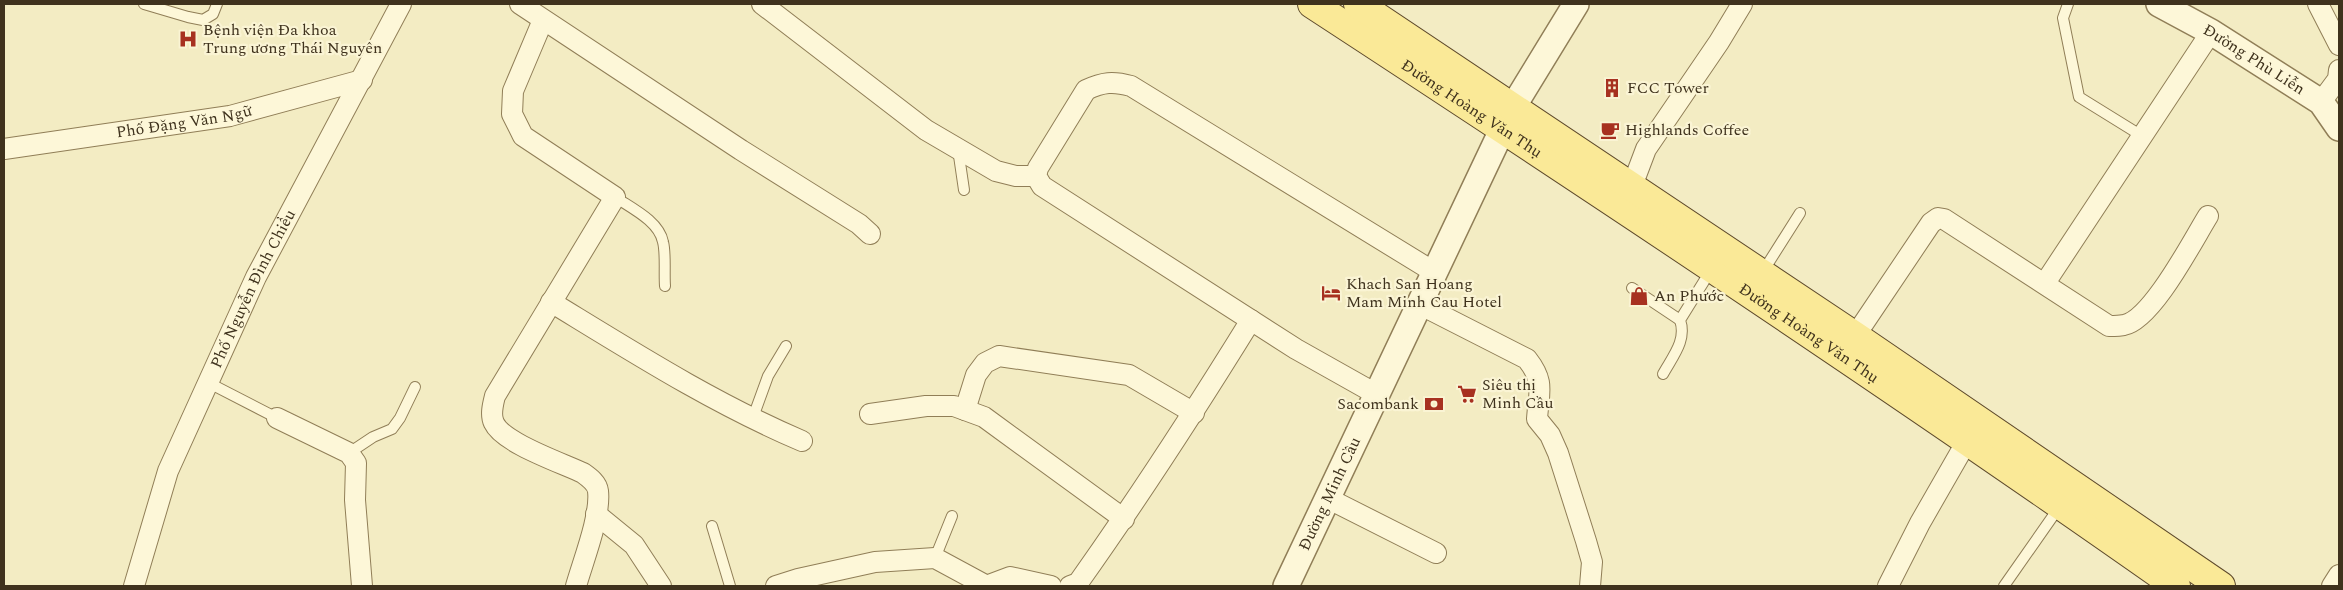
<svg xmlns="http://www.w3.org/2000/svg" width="2343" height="590" font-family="Spectral,serif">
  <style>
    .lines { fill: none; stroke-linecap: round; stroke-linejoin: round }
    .service-casing { stroke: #907e57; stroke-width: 12 }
    .minor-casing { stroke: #907e57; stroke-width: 22 }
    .tertiary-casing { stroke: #907e57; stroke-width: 28 }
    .primary-casing { stroke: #5e4a2c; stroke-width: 30 }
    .service { stroke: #fdf7d8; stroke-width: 10 }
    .minor { stroke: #fdf7d8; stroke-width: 20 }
    .tertiary { stroke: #fdf7d8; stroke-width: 25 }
    .primary { stroke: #fae997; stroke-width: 28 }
    .labels { text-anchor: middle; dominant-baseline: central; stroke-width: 4.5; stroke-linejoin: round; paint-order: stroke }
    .poi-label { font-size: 16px; fill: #3f321d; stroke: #faf4d4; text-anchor: start }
    .street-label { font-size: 16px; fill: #3f321d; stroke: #faf4d4 }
  </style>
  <rect width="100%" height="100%" fill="#f3ecc3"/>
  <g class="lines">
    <!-- service casing -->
    <g class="service-casing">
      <g id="service">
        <polyline points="144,4 188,17 203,20 213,14 217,4"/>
        <polyline points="2068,4 2063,18 2079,97 2142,136"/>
        <polyline points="958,149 964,190"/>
        <path d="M615,197c16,11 44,24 48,45 3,11 1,31 2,44"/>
        <polyline points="1762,273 1800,213"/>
        <polyline points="1632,288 1680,320"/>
        <path d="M1663,374c10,-18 24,-34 17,-54l31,-50"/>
        <polyline points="209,383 277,418"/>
        <polyline points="752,420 768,376 786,346"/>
        <polyline points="349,453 373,437 392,429 400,418 415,387"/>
        <polyline points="712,526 730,586"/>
        <polyline points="935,558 952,516"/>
        <polyline points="2004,586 2060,506"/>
      </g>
    </g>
    <!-- minor casing -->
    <g class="minor-casing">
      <g id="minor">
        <polyline points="520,4 741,150 859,224 870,234"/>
        <polyline points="762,4 926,130 996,171 1016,176 1036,176"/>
        <polyline points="2318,4 2339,45"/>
        <path d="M543,20l-30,71 -1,23 11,22 92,61 -120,199c-2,8 -5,19 -1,27 9,20 68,40 89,50 7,5 14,10 15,18 3,25 -15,70 -22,95"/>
        <polyline points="2321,102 2338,79 2339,70"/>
        <path id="s1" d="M4,149l226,-33 132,-36"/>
        <polyline points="1632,186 1646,149 1719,42 1742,4"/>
        <polyline points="2045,283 2211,32"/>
        <path d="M551,302c82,50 162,101 251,139"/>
        <path d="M1419,304l108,55c18,23 12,32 10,60l13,16 8,18 28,88 6,21 -2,24"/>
        <path d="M1855,336l76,-113 7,-5 6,1 165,107c5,0 11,0 15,-1 28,-5 69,-85 84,-109"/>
        <path d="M1376,394l-80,-45 -254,-163 -6,-10 2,-8 48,-78c17,-8 27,-9 45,-4l303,186"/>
        <polyline points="965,410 976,375 985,363 999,356 1129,375 1194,413"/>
        <polyline points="870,414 926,406 954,406 984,417 1124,519"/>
        <polyline points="277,418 349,453 356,463 355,500 362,586"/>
        <polyline points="1327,498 1436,553"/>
        <polyline points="596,514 634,545 661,586"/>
        <path id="s2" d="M134,586l34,-115 88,-194 145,-273"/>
        <polyline points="776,586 798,579 875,562 935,558 985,585"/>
        <polyline points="986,586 1010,577 1051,586"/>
        <path d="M1070,586l8,-3c61,-86 118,-174 173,-263"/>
        <polyline points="1888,586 1920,523 1967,441"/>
        <polyline points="2332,586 2339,575"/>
      </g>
    </g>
    <!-- tertiary casing -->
    <g class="tertiary-casing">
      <g id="tertiary">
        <path id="s3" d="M2159,4l52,28 110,70 18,26"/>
        <polyline points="1513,107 1576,4"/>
        <path id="s4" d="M1286,586l217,-458"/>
      </g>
    </g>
    <!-- primary casing -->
    <g class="primary-casing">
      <g id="primary">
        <path id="s5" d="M1312,4c291,190 580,382 864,582"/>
        <polyline points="1358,4 1855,336 2221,586"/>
      </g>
    </g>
    <!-- service -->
    <use href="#service" class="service"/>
    <!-- minor -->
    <use href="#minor" class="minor"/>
    <!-- tertiary -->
    <use href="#tertiary" class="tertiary"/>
    <!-- primary -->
    <use href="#primary" class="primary"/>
  </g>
  <!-- icons -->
  <defs>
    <g id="hospital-bare" transform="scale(1.5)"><path d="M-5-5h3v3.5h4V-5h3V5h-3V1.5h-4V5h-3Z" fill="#a73120" stroke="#faf4d4" stroke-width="2.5" paint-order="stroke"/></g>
    <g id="building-bare" transform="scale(1.5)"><path d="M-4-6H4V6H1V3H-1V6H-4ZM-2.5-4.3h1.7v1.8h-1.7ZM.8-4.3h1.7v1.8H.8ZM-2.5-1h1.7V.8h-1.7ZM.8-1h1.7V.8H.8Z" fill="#a73120" stroke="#faf4d4" stroke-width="2.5" paint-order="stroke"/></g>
    <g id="cafe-bare" transform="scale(1.5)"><path d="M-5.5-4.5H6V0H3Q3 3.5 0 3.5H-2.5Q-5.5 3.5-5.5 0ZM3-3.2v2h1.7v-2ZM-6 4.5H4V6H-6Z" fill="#a73120" stroke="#faf4d4" stroke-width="2.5" paint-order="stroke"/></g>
    <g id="hotel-bare" transform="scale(1.5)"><path d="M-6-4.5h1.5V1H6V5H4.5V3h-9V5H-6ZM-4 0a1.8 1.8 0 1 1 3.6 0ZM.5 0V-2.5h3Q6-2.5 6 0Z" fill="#a73120" stroke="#faf4d4" stroke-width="2.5" paint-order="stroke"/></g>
    <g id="shop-bare" transform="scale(1.5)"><path d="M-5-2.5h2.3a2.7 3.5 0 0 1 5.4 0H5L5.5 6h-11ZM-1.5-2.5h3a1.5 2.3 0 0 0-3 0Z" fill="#a73120" stroke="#faf4d4" stroke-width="2.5" paint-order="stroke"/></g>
    <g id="supermarket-bare" transform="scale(1.5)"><path d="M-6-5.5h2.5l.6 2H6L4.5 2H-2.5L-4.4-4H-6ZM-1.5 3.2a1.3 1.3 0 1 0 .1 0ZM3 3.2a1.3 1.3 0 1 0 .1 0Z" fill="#a73120" stroke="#faf4d4" stroke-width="2.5" paint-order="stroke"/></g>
    <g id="bank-bare" transform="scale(1.5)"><path d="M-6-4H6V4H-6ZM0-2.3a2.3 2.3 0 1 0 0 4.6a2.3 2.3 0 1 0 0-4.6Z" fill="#a73120" stroke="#faf4d4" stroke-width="2.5" paint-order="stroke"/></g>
  </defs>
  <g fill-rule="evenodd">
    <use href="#hospital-bare" x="188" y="39"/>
    <use href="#building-bare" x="1612" y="88"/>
    <use href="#cafe-bare" x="1610" y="130"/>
    <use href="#hotel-bare" x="1331" y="293"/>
    <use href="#shop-bare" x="1639" y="296"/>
    <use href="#supermarket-bare" x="1467" y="394"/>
    <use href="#bank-bare" x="1434" y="404"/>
  </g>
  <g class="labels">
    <!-- poi labels -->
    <g class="poi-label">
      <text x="203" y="30">Bệnh viện Đa khoa<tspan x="203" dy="18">Trung ương Thái Nguyên</tspan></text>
      <text x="1627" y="88">FCC Tower</text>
      <text x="1625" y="130">Highlands Coffee</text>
      <text x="1346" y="284">Khach San Hoang<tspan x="1346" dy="18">Mam Minh Cau Hotel</tspan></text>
      <text x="1654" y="296">An Phước</text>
      <text x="1482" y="385">Siêu thị<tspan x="1482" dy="18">Minh Cầu</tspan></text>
      <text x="1419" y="404" text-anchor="end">Sacombank</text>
    </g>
    <!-- street labels -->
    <g class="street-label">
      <text stroke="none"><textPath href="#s3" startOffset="110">Đường Phù Liễn</textPath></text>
      <text stroke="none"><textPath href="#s5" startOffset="191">Đường Hoàng Văn Thụ</textPath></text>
      <text stroke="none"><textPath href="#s1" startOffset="182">Phố Đặng Văn Ngữ</textPath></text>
      <text stroke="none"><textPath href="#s2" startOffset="321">Phố Nguyễn Đình Chiểu</textPath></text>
      <text stroke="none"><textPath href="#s5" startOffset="596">Đường Hoàng Văn Thụ</textPath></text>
      <text stroke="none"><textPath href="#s4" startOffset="102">Đường Minh Cầu</textPath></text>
    </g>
  </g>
  <!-- border -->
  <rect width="2343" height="590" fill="none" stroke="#3f321d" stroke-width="10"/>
</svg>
